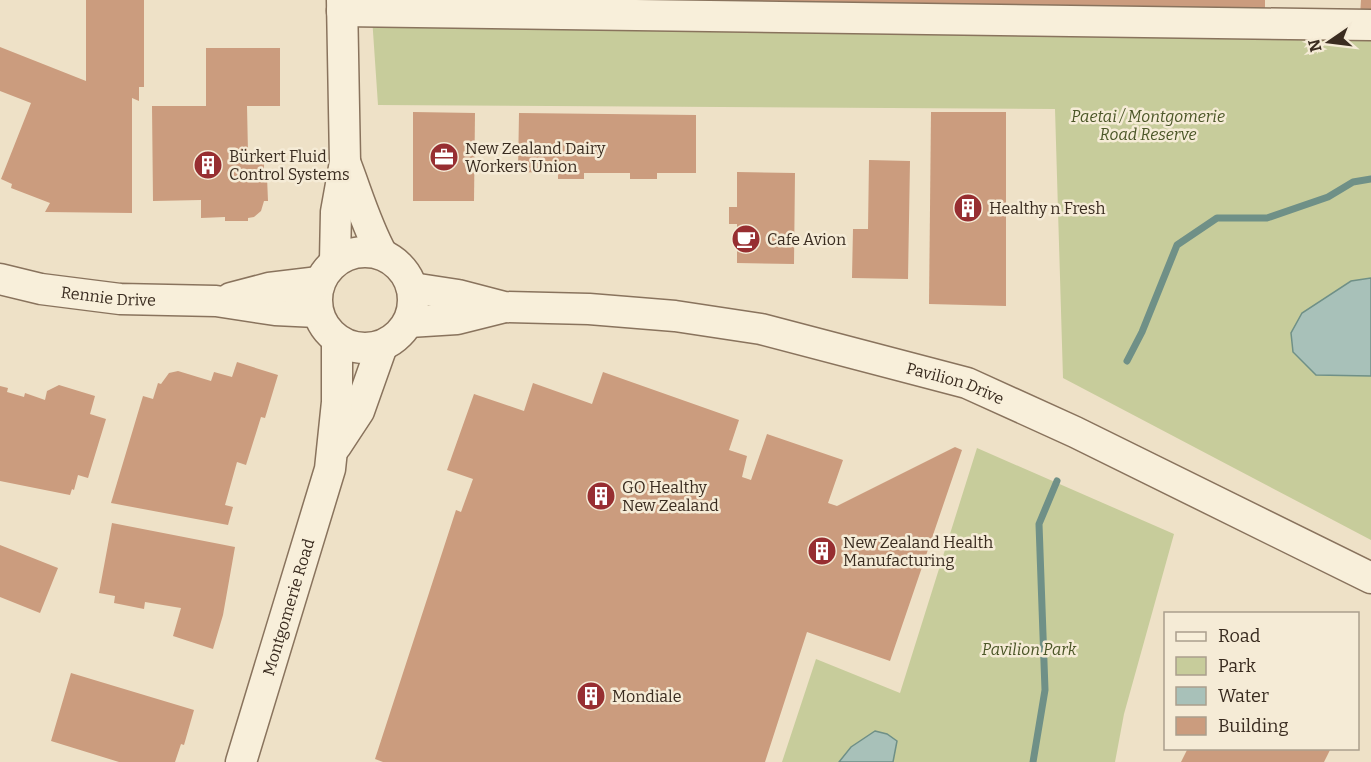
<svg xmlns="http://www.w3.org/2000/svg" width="1371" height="762" font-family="Bitter,serif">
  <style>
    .green { fill: #c7cc9b }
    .water { fill: #a8c1b9; stroke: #6f9087; stroke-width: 1.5 }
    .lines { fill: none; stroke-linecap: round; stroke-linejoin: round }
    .stream { stroke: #6f9087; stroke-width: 7 }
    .building { fill: #cb9c7e }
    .minor-casing { stroke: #89735d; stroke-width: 33 }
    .minor { stroke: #f8efda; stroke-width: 30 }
    .labels { text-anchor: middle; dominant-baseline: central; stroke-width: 5; stroke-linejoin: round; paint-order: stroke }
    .park-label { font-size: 16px; font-style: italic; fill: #4b5627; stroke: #f5ebd6 }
    .poi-label { font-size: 16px; fill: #3a2c20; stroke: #f5ebd6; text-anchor: start }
    .street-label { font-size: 16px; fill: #3a2c20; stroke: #f5ebd6 }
  </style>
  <rect width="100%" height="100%" fill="#eee1c7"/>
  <!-- green -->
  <g class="green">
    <polygon points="372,17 1371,37 1371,540 1063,378 1055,109 378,105"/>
    <polygon points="977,448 1174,534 1124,714 1115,762 782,762 816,659 900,693"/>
  </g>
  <!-- water -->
  <g class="water">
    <polygon points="1371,278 1371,376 1316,375 1293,352 1291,333 1302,313 1351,281"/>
    <polygon points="875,731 887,734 897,741 893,762 839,762 851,747"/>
  </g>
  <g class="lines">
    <!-- stream -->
    <g class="stream">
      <polyline points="1127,361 1142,332 1177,245 1217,218 1267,218 1328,197 1353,182 1371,179"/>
      <polyline points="1033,762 1045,690 1039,524 1057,481"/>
    </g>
  </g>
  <!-- building -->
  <g class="building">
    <polygon points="86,0 144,0 144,87 139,87 139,101 132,98 132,213 45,212 50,203 11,188 12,184 1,179 31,103 0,91 0,47 86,81"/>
    <polygon points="470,0 1265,0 1265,11"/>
    <polygon points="1361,0 1371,0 1371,17 1360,17"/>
    <polygon points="206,48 280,48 280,106 247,106 248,153 264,153 264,177 267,177 268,201 264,201 261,211 254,217 248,218 248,221 225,221 225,217 201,218 201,200 153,201 152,106 206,106"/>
    <polygon points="413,112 475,113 474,201 413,201"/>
    <polygon points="931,112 1006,112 1006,306 929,304"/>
    <polygon points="519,113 696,115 696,173 657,173 657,179 630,179 630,173 584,173 584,179 558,179 558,173 518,172"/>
    <polygon points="869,160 910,161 908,279 852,278 853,229 868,229"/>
    <polygon points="737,172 795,173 794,264 737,263 737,224 729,224 729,207 737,207"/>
    <polygon points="237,362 278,375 265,418 261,417 246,465 237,462 225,505 233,507 228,525 111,503 143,396 153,399 158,383 161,384 169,373 178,371 211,381 214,372 232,377"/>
    <polygon points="603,372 739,420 729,450 747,456 742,477 751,480 767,434 843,460 828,503 837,506 955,447 962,450 890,661 807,632 765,762 383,762 375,759 456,510 461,512 473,479 447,470 474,394 524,411 533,383 592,404"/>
    <polygon points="59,385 95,396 90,414 106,419 88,478 78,475 74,490 72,489 70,495 0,481 0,386 8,388 7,392 24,397 25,393 45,400 47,391"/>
    <polygon points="112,523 235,547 223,615 213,649 173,636 181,608 145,602 144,609 114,603 115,596 99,593"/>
    <polygon points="0,545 58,568 40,613 0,597"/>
    <polygon points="71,673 194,710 184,745 181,744 175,762 119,762 51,741"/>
    <polygon points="1188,748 1331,748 1324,762 1181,762"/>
  </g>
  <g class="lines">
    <!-- minor casing -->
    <g class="minor-casing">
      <g id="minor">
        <polyline points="342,11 1371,25"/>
        <path d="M345,162c12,31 21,63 37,92"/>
        <circle cx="365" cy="300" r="48"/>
        <polyline points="335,261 336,212 345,162 342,0"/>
        <path id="s1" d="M0,279l41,10 79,10 96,2 59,9 42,2"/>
        <path id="s2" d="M412,288l46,7 46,12 85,2 86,7 86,13 206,54 108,49 296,146"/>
        <polyline points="231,298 269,288 319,282"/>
        <polyline points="409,322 457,319 501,308"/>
        <polyline points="336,446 359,411 382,346"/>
        <path id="s3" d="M241,762l89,-293 7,-67v-62"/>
      </g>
    </g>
    <!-- minor -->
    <use href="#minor" class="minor"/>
  </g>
  <!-- icons -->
  <defs>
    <g id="office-disc" transform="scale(1.5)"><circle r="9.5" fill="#972e31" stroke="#f5ebd6"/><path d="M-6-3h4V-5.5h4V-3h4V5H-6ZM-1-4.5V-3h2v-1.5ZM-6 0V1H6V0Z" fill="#fff"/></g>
    <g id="building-disc" transform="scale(1.5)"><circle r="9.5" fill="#972e31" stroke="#f5ebd6"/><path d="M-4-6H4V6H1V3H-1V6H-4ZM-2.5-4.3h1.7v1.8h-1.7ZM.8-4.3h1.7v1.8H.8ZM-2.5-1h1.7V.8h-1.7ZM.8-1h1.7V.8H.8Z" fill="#fff"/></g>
    <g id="cafe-disc" transform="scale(1.5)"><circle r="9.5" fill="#972e31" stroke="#f5ebd6"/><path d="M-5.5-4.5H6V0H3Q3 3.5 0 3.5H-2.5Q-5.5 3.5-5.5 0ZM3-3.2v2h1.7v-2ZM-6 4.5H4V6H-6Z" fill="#fff"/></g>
  </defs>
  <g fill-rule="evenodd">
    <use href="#office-disc" x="444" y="157"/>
    <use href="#building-disc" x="208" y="165"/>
    <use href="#building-disc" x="968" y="208"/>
    <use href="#cafe-disc" x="746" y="239"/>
    <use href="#building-disc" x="601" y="496"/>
    <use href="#building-disc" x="822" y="551"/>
    <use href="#building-disc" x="591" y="696"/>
  </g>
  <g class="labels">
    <!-- park labels -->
    <g class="park-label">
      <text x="1148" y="116">Paetai / Montgomerie<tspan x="1148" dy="18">Road Reserve</tspan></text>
      <text x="1029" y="649">Pavilion Park</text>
    </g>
    <!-- poi labels -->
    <g class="poi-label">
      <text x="465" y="148">New Zealand Dairy<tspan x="465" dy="18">Workers Union</tspan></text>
      <text x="229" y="156">Bürkert Fluid<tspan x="229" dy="18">Control Systems</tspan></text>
      <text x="989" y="208">Healthy n Fresh</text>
      <text x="767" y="239">Cafe Avion</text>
      <text x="622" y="487">GO Healthy<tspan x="622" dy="18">New Zealand</tspan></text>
      <text x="843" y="542">New Zealand Health<tspan x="843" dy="18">Manufacturing</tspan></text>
      <text x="612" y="696">Mondiale</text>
    </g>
    <!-- street labels -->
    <g class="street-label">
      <text stroke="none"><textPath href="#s1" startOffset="110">Rennie Drive</textPath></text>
      <text stroke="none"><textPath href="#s2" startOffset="554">Pavilion Drive</textPath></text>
      <text stroke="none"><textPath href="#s3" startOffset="162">Montgomerie Road</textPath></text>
    </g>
  </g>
  <!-- legend -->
  <rect x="1164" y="612" width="195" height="138" fill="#f5ebd6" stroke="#aa9f8d" stroke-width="1.5"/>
  <rect x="1176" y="632" width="30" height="9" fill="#f8efda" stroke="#aa9f8d" stroke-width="1.5"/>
  <text x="1218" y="642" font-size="18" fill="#3a2c20">Road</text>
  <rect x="1176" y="657" width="30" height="18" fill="#c7cc9b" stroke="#aa9f8d" stroke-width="1.5"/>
  <text x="1218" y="672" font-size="18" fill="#3a2c20">Park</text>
  <rect x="1176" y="687" width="30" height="18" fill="#a8c1b9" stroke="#aa9f8d" stroke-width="1.5"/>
  <text x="1218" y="702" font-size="18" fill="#3a2c20">Water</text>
  <rect x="1176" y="717" width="30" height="18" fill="#cb9c7e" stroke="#aa9f8d" stroke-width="1.5"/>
  <text x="1218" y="732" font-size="18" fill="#3a2c20">Building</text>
  <!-- north arrow -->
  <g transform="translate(1329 42) rotate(256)" stroke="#f5ebd6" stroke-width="4.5" paint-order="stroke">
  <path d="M0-4.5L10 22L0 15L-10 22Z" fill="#3a2c20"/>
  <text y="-9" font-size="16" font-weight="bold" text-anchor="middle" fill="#3a2c20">N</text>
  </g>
</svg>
